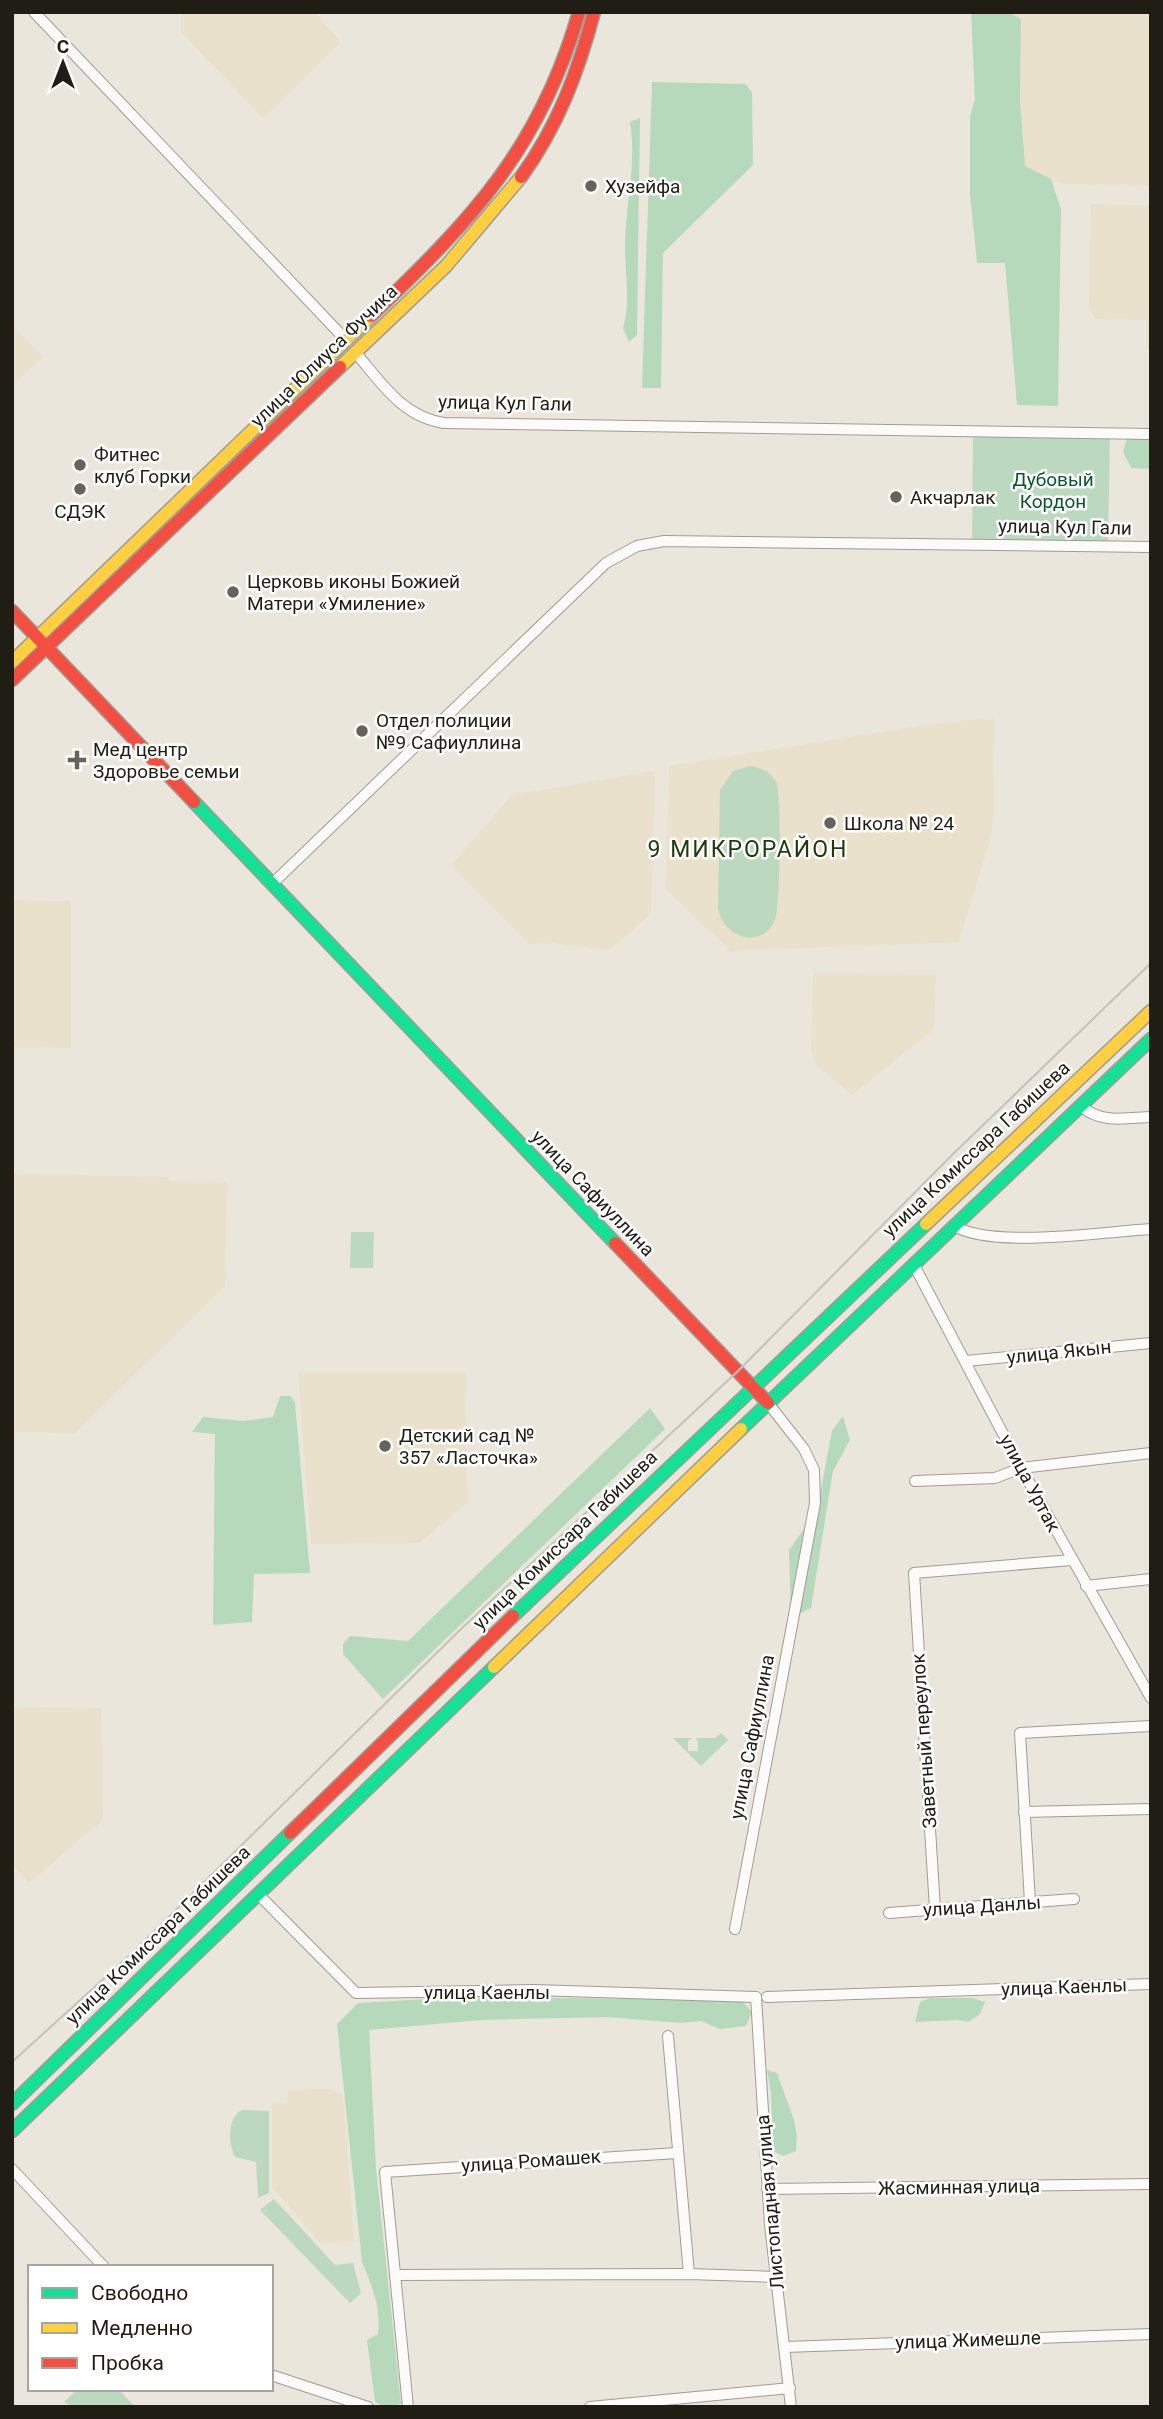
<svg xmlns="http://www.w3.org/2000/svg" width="1163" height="2419" font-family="Roboto,sans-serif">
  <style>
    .built { fill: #e9e1cc }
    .green { fill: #bcd8be }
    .forest { fill: #b7d9bb }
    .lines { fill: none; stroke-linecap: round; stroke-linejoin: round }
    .street-casing { stroke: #a09c94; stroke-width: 12 }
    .fast-casing { stroke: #a09c94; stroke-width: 15 }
    .slow-casing { stroke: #a09c94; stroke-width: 15 }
    .jam-casing { stroke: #a09c94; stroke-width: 15 }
    .street { stroke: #fcfbfa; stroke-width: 10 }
    .fast { stroke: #16e098; stroke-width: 12 }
    .slow { stroke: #ffcf43; stroke-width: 12 }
    .jam { stroke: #f24e42; stroke-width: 12 }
    .tram { stroke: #c4c2bf; stroke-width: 2 }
    .poi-dot { fill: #67635a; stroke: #fff; stroke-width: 2.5 }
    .labels { text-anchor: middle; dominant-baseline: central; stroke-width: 5; stroke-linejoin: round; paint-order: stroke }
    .poi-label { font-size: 19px; fill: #201d15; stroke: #fff; text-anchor: start }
    .street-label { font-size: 19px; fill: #201d15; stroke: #fff }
    .park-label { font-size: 19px; fill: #09562e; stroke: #fff }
    .quarter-label { font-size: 23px; letter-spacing: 2px; fill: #1d3a0b; stroke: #fff }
  </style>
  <rect width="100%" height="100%" fill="#ebe6db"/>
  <!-- built -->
  <g class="built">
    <polygon points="181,12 315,12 341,42 263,119 181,32"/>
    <polygon points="1008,12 1151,12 1151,186 1061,184 1025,167 1020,100 1021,19"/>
    <polygon points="1091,204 1151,205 1151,350 1146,350 1146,320 1095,319 1089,308"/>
    <polygon points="12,325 43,357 12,386"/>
    <polygon points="993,718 994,810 991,837 959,942 730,951 666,890 669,766 931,724"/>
    <polygon points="655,771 651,914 608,951 553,943 529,944 451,865 512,795"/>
    <polygon points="12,900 71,901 71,1048 12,1047"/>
    <polygon points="813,973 936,974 934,1029 852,1095 816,1065 811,1052"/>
    <polygon points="12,1174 166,1177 172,1181 227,1182 225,1286 76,1433 12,1432"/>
    <polygon points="298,1372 465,1372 467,1503 419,1543 311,1544"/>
    <polygon points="12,1707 101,1708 103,1820 29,1883 12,1866"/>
    <polygon points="330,2089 343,2094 354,2242 320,2243 272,2187 272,2103 287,2103 288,2090"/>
  </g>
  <!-- green -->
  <g class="green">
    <polygon points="973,431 1110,435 1108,546 972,545"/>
    <path d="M750,766c11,2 20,5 26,16 6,11 4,126 -1,138 -14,31 -53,17 -57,-12l2,-118 13,-19z"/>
    <polygon points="351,1232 374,1232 373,1268 350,1268"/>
    <polygon points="721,1733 728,1740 701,1766 673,1738 692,1738 688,1741 688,1751 698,1751 698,1741 695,1738 715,1738"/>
    <path d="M242,2110l27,1v82l-11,5 -2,-36 -21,-5c-7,-13 -8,-40 7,-47z"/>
    <polygon points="274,2199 335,2265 353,2263 361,2293 350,2303 260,2210"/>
    <polygon points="78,2389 118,2389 135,2407 74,2407 64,2402"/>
  </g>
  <!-- forest -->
  <g class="forest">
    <polygon points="971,12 1008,12 1021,19 1020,100 1025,166 1051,179 1061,209 1058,406 1017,405 1005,263 977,263 970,195 970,117 975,99"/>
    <polygon points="652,82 745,84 752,92 753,165 663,253 661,388 642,388"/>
    <path d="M640,118l-3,217 -8,7 -6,-14c8,-24 2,-55 2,-81 0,-42 12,-83 5,-125z"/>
    <polygon points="1127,438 1151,439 1151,469 1131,468 1123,452"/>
    <polygon points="280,1396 290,1396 295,1402 310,1573 254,1574 252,1622 213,1625 215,1434 192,1432 203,1417 242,1421 273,1417"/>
    <polygon points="650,1408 665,1429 383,1699 343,1654 343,1644 350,1636 408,1641"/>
    <polygon points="843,1416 850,1440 833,1471 811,1608 791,1618 789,1550 817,1510 832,1431"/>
    <path d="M462,1997l279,3 11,12 -6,14 -26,3 -19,-8 -20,2 -74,-6 -126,3 -112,10 7,138 25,236 -16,3 -10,-5 -8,-62 11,-6c3,-27 -6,-48 -16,-72l-25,-238 21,-21z"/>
    <polygon points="930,1998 973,1998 985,2002 980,2014 968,2022 957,2020 915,2022 920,2002"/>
    <polygon points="767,2070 777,2073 794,2120 797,2136 796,2151 783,2156 773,2151 771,2092"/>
  </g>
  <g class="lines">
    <!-- street casing -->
    <g class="street-casing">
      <g id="street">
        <polyline points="34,12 347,341"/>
        <path d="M355,352c26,30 47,65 89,71l707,11"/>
        <polyline points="272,884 606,563 637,546 664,541 1151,547"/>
        <path d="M1081,1106c20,18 44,12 70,11"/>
        <path d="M954,1226c41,23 147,6 197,3"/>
        <polyline points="914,1265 1021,1468 1151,1698"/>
        <polyline points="966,1361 1151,1343"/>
        <polyline points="915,1481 995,1478 1021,1468 1151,1453"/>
        <polyline points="1086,1586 1151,1579"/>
        <polyline points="1024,1812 1151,1809"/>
        <polyline points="259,1895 356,1993 534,1990 756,1997 770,2225 791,2407"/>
        <polyline points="1030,1902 1020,1733 1151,1726"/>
        <polyline points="935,1909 914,1573 1072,1560"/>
        <polyline points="889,1913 1074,1899"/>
        <polyline points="735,1929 815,1503 814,1470 804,1449 768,1403"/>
        <polyline points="767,1997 1151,1984"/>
        <polyline points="668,2036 689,2274"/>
        <polyline points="12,2169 104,2267"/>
        <polyline points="767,2189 1151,2184"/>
        <polyline points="396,2275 689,2274 776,2277"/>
        <polyline points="785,2347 1151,2334"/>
        <polyline points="271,2375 368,2407"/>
        <polyline points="408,2407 385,2172 677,2153"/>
        <polyline points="590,2407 790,2388"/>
      </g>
    </g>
    <!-- fast casing -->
    <g class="fast-casing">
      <g id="fast">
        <polyline points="194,802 615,1243"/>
        <polyline points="741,1429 1151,1039"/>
        <polyline points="513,1616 926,1224"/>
        <polyline points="12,2104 290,1833"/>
        <polyline points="12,2131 494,1667"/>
      </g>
    </g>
    <!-- slow casing -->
    <g class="slow-casing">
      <g id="slow">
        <polyline points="340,367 446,266 521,177"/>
        <polyline points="12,662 371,316"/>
        <polyline points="926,1224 1151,1011"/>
        <polyline points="494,1667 741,1429"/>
      </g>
    </g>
    <!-- jam casing -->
    <g class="jam-casing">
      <g id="jam">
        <path d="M521,177c37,-51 57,-105 73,-165"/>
        <path d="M371,316c100,-96 169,-167 208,-304"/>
        <polyline points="12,611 194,802"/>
        <polyline points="12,680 340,367"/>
        <polyline points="615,1243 768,1403"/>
        <polyline points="290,1833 513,1616"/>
      </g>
    </g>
    <!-- street -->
    <use href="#street" class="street"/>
    <!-- fast -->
    <use href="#fast" class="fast"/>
    <!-- slow -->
    <use href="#slow" class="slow"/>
    <!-- jam -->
    <use href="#jam" class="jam"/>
    <!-- tram -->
    <polyline class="tram" points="12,2062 132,1953 462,1628 737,1372 952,1155 1151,963"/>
  </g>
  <!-- markers -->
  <g class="poi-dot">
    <circle cx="591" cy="186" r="7"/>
    <circle cx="80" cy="465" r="7"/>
    <circle cx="80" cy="489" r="7"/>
    <circle cx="896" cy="497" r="7"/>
    <circle cx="233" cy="592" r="7"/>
    <circle cx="362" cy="731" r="7"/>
    <path d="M73.5 749.5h7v7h7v7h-7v7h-7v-7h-7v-7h7z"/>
    <circle cx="830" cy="823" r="7"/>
    <circle cx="385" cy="1446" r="7"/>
  </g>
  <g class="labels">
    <!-- poi labels -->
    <g class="poi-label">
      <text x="605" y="186">Хузейфа</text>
      <text x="94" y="454">Фитнес<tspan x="94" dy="22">клуб Горки</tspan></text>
      <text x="910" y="497">Акчарлак</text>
      <text x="80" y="511" text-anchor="middle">СДЭК</text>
      <text x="247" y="581">Церковь иконы Божией<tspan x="247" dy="22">Матери «Умиление»</tspan></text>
      <text x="376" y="720">Отдел полиции<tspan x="376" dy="22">№9 Сафиуллина</tspan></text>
      <text x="93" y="749">Мед центр<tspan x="93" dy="22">Здоровье семьи</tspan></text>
      <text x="844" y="823">Школа № 24</text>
      <text x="399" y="1435">Детский сад №<tspan x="399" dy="22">357 «Ласточка»</tspan></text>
    </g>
    <!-- street labels -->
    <g class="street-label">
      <text transform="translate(324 356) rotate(-44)">улица Юлиуса Фучика</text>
      <text transform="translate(505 403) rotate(1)">улица Кул Гали</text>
      <text transform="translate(1065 527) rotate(1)">улица Кул Гали</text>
      <text transform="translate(976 1149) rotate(-43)">улица Комиссара Габишева</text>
      <text transform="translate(593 1193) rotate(46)">улица Сафиуллина</text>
      <text transform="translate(1059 1352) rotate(-6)">улица Якын</text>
      <text transform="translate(1030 1483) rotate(62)">улица Уртак</text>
      <text transform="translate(565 1540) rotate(-44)">улица Комиссара Габишева</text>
      <text transform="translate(752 1737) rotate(-79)">улица Сафиуллина</text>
      <text transform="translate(924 1741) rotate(-94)">Заветный переулок</text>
      <text transform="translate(982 1906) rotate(-4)">улица Данлы</text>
      <text transform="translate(158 1935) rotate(-44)">улица Комиссара Габишева</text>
      <text transform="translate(1064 1987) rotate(-2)">улица Каенлы</text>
      <text x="487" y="1992">улица Каенлы</text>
      <text transform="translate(531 2161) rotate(-4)">улица Ромашек</text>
      <text transform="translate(959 2187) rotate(-1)">Жасминная улица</text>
      <text transform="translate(770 2202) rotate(-95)">Листопадная улица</text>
      <text transform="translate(968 2340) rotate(-2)">улица Жимешле</text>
    </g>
    <!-- park labels -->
    <g class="park-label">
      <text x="1053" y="479">Дубовый<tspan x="1053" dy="22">Кордон</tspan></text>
    </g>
    <!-- quarter labels -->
    <g class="quarter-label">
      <text x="748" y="849">9 МИКРОРАЙОН</text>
    </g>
  </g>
  <!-- border -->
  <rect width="1163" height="2419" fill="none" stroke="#201d15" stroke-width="28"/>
  <!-- legend -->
  <rect x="28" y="2265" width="245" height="126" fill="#ffffff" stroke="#a6a5a1" stroke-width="2"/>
  <rect x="42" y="2288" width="35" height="10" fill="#16e098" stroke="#a6a5a1" stroke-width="2"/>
  <text x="91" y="2300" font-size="21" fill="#201d15">Свободно</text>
  <rect x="42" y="2323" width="35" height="10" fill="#ffcf43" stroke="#a6a5a1" stroke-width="2"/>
  <text x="91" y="2335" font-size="21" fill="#201d15">Медленно</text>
  <rect x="42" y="2358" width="35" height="10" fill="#f24e42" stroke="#a6a5a1" stroke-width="2"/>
  <text x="91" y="2370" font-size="21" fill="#201d15">Пробка</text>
  <!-- north arrow -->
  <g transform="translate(63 63)" stroke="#ffffff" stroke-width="5" paint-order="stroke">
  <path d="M0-5L12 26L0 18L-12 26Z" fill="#201d15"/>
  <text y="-10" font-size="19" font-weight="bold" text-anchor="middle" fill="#201d15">С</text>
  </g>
</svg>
